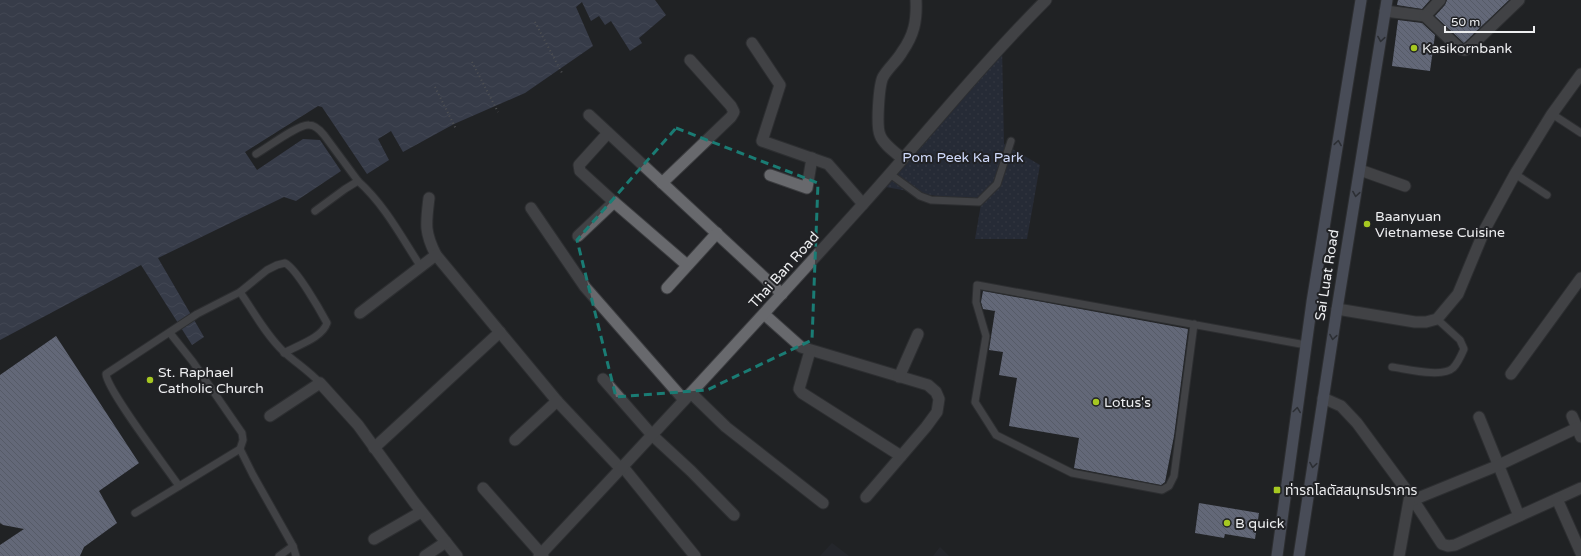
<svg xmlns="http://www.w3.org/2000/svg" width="1581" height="556" font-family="'Varela Round','Noto Sans Thai',sans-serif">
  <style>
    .built { fill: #292c34 }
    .park { fill: url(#park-dots) }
    .water { fill: url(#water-waves) }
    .building { fill: url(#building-back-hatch) }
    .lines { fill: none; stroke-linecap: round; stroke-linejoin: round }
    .service-casing { stroke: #3c3d40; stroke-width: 9 }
    .minor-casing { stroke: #3c3d40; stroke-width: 13 }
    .tertiary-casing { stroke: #3c3d40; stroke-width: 13 }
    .secondary-casing { stroke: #3c3d40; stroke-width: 13 }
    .path { stroke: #898a8c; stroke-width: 2; stroke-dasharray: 1 3; stroke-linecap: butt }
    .service { stroke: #68696d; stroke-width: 7 }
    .minor { stroke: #68696d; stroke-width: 11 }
    .tertiary { stroke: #68696d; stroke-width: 11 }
    .secondary { stroke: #787f95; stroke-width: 11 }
    .oneway { stroke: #3b3e47 }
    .marked { fill: none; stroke: #1a7c74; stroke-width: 3; stroke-dasharray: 8 5; stroke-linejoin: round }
    .poi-dot { fill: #a6c821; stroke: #212225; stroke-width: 1.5 }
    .labels { text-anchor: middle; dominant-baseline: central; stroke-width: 4; stroke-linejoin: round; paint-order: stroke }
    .poi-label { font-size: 14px; fill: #edeef0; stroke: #212225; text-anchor: start }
    .park-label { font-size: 14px; fill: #d0dafb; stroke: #212225 }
    .street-label { font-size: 14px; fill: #edeef0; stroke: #212225 }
  </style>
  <defs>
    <pattern id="park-dots" width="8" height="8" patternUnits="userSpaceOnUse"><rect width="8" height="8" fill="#2e354c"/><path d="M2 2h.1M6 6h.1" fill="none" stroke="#42495d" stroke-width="1.8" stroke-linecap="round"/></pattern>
    <pattern id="water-waves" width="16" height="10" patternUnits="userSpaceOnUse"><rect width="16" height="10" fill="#525b77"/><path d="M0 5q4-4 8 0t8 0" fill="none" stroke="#6b738b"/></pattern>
    <pattern id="building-back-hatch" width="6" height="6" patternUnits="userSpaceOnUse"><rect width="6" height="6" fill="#b3bdde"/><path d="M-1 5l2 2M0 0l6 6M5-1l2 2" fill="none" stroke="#98a0b8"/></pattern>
  </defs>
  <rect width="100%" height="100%" fill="#212225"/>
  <!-- built -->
  <g class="built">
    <polygon points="832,543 849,556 820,556"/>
    <polygon points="940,547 949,556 933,556"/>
  </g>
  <!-- park -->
  <polygon class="park" points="1002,46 1004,144 1040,165 1027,239 975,239 981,204 880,186"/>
  <!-- water -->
  <polygon class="water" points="0,0 655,0 666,15 639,38 642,43 630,51 611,21 605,25 599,16 591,21 582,2 576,7 593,46 525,93 454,124 403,152 391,131 378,139 389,160 367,174 322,107 318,106 245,152 257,170 303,139 320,140 341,171 296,201 284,197 158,258 204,337 192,345 141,265 0,340"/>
  <!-- building -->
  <g class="building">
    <polygon points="1398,0 1430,0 1422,9 1397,5"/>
    <polygon points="1447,0 1509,0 1464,43 1435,16 1445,5"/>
    <polygon points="1398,20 1422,23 1435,35 1430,71 1392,66"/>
    <polygon points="983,291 1188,329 1174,436 1165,482 1161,485 1074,468 1079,438 1009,426 1017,378 999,375 1003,352 989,350 995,311 983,309 981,302"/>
    <polygon points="56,336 139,463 99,491 117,523 84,547 80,556 0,556 0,545 24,529 3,525 0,523 0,375"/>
    <polygon points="1199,503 1259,513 1255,539 1225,534 1224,538 1195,533"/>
  </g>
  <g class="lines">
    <!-- service casing -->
    <g class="service-casing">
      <g id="service">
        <polyline points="1552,114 1581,133"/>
        <path d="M256,154c11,-6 42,-30 53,-29 6,0 11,5 15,10l34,46"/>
        <polyline points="890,174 920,196 931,200 979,202 997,184 1011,141"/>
        <polyline points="1515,174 1547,195"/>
        <path d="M315,211l30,-22 13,-8c27,24 44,57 63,86"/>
        <path d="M240,292c14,20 26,43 44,60 12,11 25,19 36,31"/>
        <polyline points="1194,324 1174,476 1169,486 1162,490 1072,473 996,435 975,402 986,336 976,302 977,285 1306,345"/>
        <path d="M1392,367c15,2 50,11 61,1 5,-5 8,-12 11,-19l-4,-9 -23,-21"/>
        <polyline points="240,449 253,475 293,546 296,556"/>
        <path d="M179,486c-13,-19 -72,-96 -73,-112l91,-60 43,-22 27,-22 10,-5 8,-2c11,5 35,47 42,60 -5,15 -29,22 -43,30"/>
        <polyline points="135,513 240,449 243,440 242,433 193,362 170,333"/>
        <polyline points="279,556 293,546"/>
      </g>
    </g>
    <!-- minor casing -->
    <g class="minor-casing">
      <g id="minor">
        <polyline points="1385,11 1425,16 1440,0"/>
        <polyline points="1425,16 1460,49 1465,50 1470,47 1519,0"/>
        <polyline points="752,43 780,85 762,141 828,164 863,204"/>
        <polyline points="589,115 782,294"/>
        <polyline points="608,133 579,165 580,171 614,202 687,265"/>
        <path d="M903,159c-7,-6 -20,-15 -23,-24 -4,-9 -1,-50 3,-58 5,-9 14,-16 19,-25 12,-17 15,-31 14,-52"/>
        <polyline points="1360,170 1405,186"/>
        <polyline points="770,175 807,188 812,158"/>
        <polyline points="662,183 731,117 734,112 731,106 690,60"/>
        <path d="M429,198c-3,25 -5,34 7,57l121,146 64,68"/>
        <polyline points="531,208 585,287 684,400"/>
        <polyline points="578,236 614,202"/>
        <polyline points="667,288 717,233"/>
        <polyline points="1337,309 1415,322 1426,322 1437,319 1458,294 1485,229 1515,174 1552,114 1581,74"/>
        <polyline points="360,313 436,255"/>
        <polyline points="764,314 801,347 928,385 936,392 939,399 937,412 926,427 866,497"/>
        <polyline points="810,351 799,389 802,393 901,456"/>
        <polyline points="1511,374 1581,278"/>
        <polyline points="899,377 918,334"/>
        <polyline points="603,379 652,435 691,471 734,515"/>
        <polyline points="691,393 726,427 823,503"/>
        <polyline points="1323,398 1341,406 1357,423 1410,495 1442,544 1448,546 1455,545 1581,488"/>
        <polyline points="270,416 320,383 358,425 414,502 457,556"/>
        <polyline points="1572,416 1581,437"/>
        <polyline points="1479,417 1519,516"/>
        <polyline points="515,440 557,401"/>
        <polyline points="374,448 500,332"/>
        <polyline points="623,467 695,556"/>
        <polyline points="483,488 543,556"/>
        <polyline points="1557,499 1581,553"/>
        <polyline points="1413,500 1499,465 1577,428"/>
        <polyline points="374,539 421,512"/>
        <polyline points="425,556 446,542"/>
        <polyline points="1399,556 1410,495"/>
      </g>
    </g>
    <!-- tertiary casing -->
    <g class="tertiary-casing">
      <path id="tertiary" d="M539,556c110,-117 218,-234 325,-353 61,-68 118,-139 182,-203"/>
    </g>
    <!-- secondary casing -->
    <g class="secondary-casing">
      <g id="secondary">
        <polyline points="1277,556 1312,302 1361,0"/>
        <polyline points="1299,556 1337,309 1387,0"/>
      </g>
    </g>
    <!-- path -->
    <g class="path">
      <polyline points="535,22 562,73"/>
      <polyline points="472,62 498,112"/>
      <polyline points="435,87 456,129"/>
    </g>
    <!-- service -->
    <use href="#service" class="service"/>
    <!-- minor -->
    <use href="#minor" class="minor"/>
    <!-- tertiary -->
    <use href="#tertiary" class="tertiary"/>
    <!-- secondary -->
    <use href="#secondary" class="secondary"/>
  </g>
  <!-- one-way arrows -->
  <defs><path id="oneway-chevron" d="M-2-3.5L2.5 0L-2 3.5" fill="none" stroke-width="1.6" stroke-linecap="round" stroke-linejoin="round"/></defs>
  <g class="oneway">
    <use href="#oneway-chevron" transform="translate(1381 39) rotate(99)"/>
    <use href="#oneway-chevron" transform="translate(1338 143) rotate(-81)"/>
    <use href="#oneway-chevron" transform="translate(1356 194) rotate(99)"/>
    <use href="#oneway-chevron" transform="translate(1333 337) rotate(99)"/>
    <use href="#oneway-chevron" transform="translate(1297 410) rotate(-82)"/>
    <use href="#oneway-chevron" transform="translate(1313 465) rotate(99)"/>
  </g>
  <!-- marked area -->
  <path d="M0 0H1581V556H0ZM676,128l142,55 -6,157 -105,50 -91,7 -39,-157z" fill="#212225" fill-opacity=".55" fill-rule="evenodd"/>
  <path class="marked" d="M676,128l142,55 -6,157 -105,50 -91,7 -39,-157z"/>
  <!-- markers -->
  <g class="poi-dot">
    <circle cx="1414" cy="48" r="4"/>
    <circle cx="1367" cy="224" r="4"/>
    <circle cx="150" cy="380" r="4"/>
    <circle cx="1096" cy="402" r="4"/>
    <rect x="1273" y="486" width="8" height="8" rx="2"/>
    <circle cx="1227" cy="523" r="4"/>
  </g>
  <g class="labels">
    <!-- poi labels -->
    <g class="poi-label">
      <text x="1422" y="48">Kasikornbank</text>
      <text x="1375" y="216">Baanyuan<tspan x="1375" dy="16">Vietnamese Cuisine</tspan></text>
      <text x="158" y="372">St. Raphael<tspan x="158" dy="16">Catholic Church</tspan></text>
      <text x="1104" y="402">Lotus's</text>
      <text x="1285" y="490">ท่ารถโลตัสสมุทรปราการ</text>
      <text x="1235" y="523">B quick</text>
    </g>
    <!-- park labels -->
    <g class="park-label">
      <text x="963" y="157">Pom Peek Ka Park</text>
    </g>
    <!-- street labels -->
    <g class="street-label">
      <text transform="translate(784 270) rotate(-48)">Thai Ban Road</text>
      <text transform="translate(1327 275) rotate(-81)">Sai Luat Road</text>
    </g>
  </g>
  <!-- scale -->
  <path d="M1445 26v6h89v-6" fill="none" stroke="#edeef0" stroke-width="2"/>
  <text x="1451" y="26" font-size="12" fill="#edeef0" stroke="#212225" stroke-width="3" paint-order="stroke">50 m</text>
</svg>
